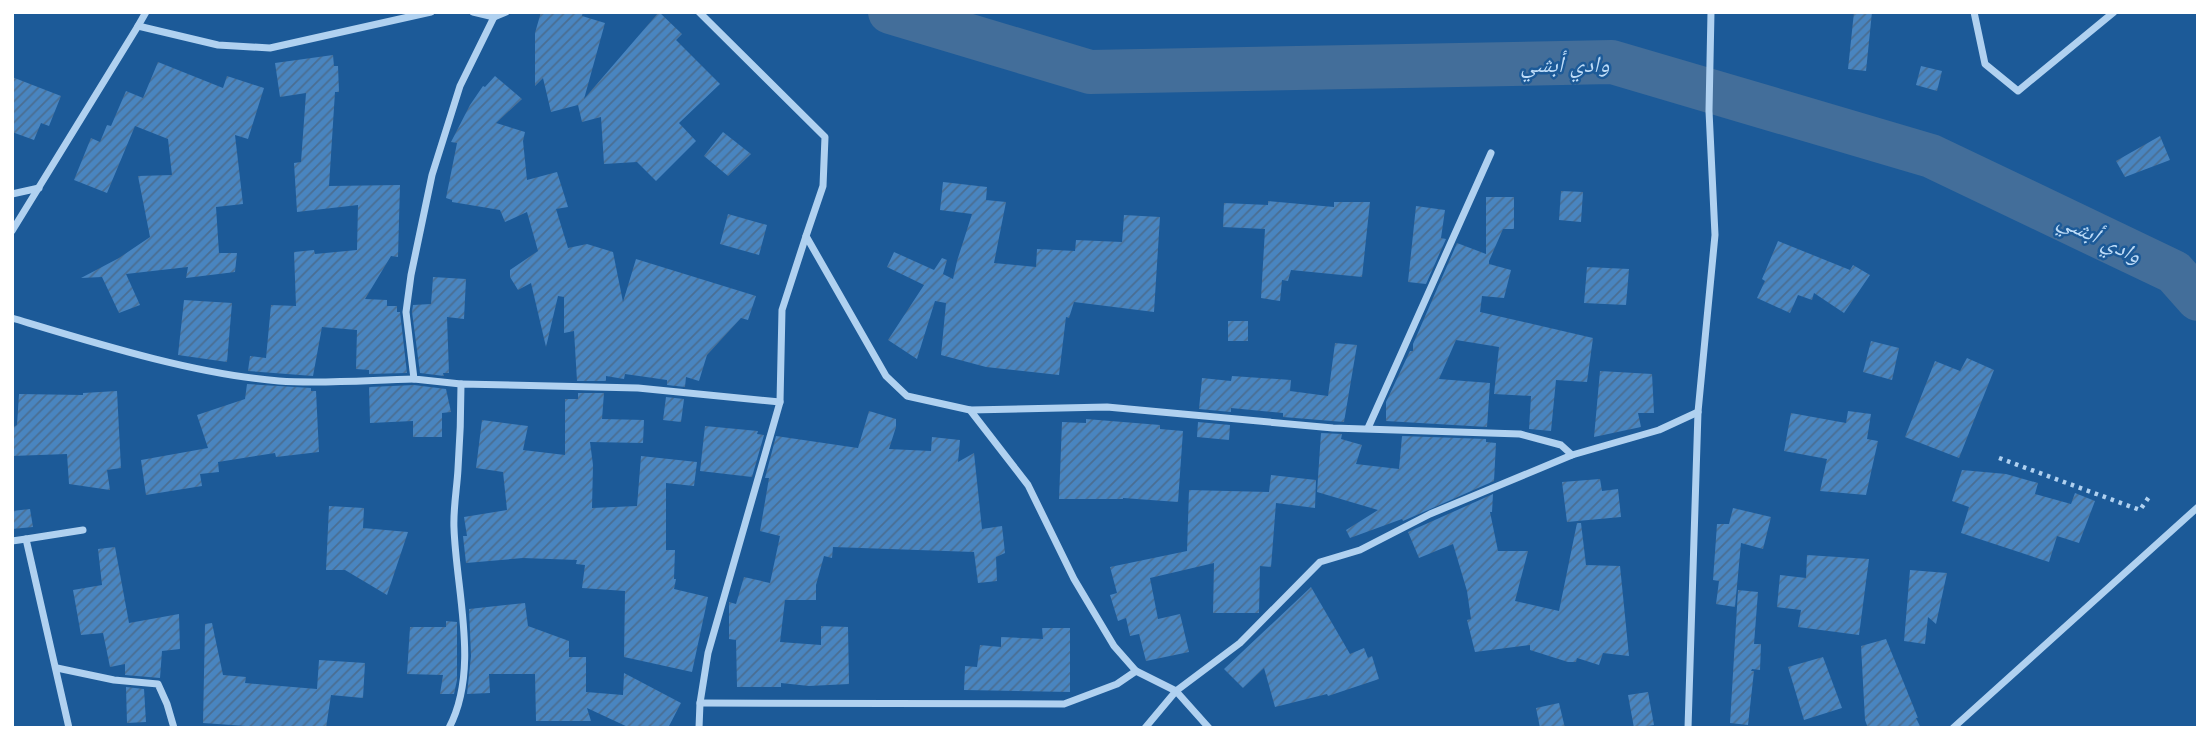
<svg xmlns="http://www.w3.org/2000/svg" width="2210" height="740" font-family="Arial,'Noto Naskh Arabic',sans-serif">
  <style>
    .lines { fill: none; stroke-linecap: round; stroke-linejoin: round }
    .river { stroke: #436e9a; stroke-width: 44 }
    .building { fill: url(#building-hatch) }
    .path { stroke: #b0d1f0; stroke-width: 4.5; stroke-dasharray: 3.5 5; stroke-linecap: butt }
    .street { stroke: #b0d1f0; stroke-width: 7 }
    .labels { text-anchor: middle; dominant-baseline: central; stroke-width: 5; stroke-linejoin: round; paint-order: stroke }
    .water-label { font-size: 23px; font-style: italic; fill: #bddbf7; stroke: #1c5a98 }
  </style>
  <defs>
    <pattern id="building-hatch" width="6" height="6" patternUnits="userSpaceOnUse" patternTransform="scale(1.75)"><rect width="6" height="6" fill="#4985c0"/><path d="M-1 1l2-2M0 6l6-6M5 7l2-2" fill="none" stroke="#4a6e92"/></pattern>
  </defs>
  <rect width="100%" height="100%" fill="#1c5a98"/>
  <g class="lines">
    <!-- river -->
    <polyline class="river" points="890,12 1090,72 1612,62 1931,156 2174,272 2198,299"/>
  </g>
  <!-- building -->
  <g class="building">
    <polygon points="541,12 583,12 582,16 605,23 584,99 659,12 682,34 676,40 720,84 679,123 696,141 656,181 637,162 604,164 601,117 582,122 578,105 551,112 543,78 535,86 535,33"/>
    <polygon points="1854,12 1872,12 1866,71 1848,69"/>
    <polygon points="333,55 334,66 338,66 339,92 335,92 329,186 400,185 398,257 391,256 365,299 387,300 387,306 397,306 397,312 400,312 407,373 369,374 369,370 356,369 357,330 322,327 313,376 248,371 250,356 266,358 271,305 296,306 294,252 314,250 315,254 357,250 358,205 297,212 294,163 301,162 306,93 280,97 275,63"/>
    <polygon points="158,62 223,88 227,76 264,88 248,139 235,135 243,204 216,207 219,253 237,253 235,272 186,278 188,267 126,274 140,305 119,313 102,277 81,278 119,258 150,237 138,176 172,175 168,139 135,126 107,193 74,180 91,138 100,142 107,125 111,126 126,91 143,98"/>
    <polygon points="1921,66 1942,71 1937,91 1916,85"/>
    <polygon points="495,76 522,99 496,123 525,132 523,141 527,180 557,172 568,207 556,209 568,248 587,244 613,252 623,302 636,259 756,296 748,320 741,318 707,355 699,381 686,377 685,387 667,385 667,380 625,374 624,379 606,376 606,381 577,381 574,331 564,333 564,297 558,296 546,347 531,283 518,290 510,277 510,270 538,251 527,212 505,222 500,210 452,202 452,200 446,198 457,143 451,142 470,105 483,86 485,87"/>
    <polygon points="12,77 61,96 49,126 41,123 34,140 12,132"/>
    <polygon points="723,132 751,154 728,176 704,156"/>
    <polygon points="2160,136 2170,160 2125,177 2116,161"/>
    <polygon points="943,182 987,187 986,200 1006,202 994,263 1036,267 1037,249 1075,251 1076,240 1122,242 1124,215 1160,217 1154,312 1074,302 1069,318 1066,317 1059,375 986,367 941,355 946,303 935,301 917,359 888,340 924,285 887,267 894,252 934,270 942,258 947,260 943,274 953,279 957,261 972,214 940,210"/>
    <polygon points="1561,191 1583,192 1581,222 1559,220"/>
    <polygon points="1486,197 1514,197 1514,229 1503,229 1489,261 1489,264 1511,270 1504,298 1482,296 1480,312 1593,338 1587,382 1556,380 1551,431 1529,429 1531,396 1494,394 1499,347 1456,340 1439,379 1490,383 1487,427 1386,421 1386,402 1410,351 1413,351 1413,344 1457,243 1486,254"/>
    <polygon points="1268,201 1334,207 1334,202 1370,202 1362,277 1291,270 1288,281 1282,280 1280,301 1261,298 1265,229 1223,227 1224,203 1268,205"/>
    <polygon points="1416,206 1445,210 1441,238 1446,239 1426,284 1408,282"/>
    <polygon points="728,214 767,225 759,255 720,244"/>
    <polygon points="1778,241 1850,270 1853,265 1870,275 1844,313 1814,293 1812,300 1798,295 1790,313 1757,298 1765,281 1762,279"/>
    <polygon points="1587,267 1629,269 1626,305 1584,303"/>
    <polygon points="433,277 466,279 464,319 447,317 449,373 443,373 444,376 420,373 412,312 413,305 431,304"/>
    <polygon points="184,300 232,303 227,362 178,355"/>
    <rect x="1228" y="321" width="20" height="20"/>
    <polygon points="1871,341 1899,348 1892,380 1863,372"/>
    <polygon points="1335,343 1357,345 1344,422 1283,417 1283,413 1231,408 1231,412 1199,409 1202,378 1231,381 1232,376 1291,380 1290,391 1328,396"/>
    <polygon points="1967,358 1994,370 1959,458 1905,437 1935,361 1960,371"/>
    <polygon points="1600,371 1652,374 1654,413 1638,413 1641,427 1594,437"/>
    <polygon points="247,384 311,388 311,391 316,391 319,452 276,457 275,453 218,462 219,472 200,474 202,486 146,495 141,460 208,448 197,415 245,399"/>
    <polygon points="414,385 446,389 451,412 442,413 442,437 413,437 413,421 370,423 369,387"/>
    <polygon points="117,391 121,468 107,470 110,490 69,484 67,454 12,456 12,428 17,425 19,394 83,395 83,393"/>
    <polygon points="578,393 604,393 602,419 644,420 643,443 590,442 593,465 592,508 637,506 641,456 697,462 694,486 666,483 666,550 675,550 674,579 676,579 674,589 708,597 692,672 624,657 625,591 582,588 585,565 576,564 577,560 523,558 466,563 463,536 467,536 464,517 507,510 503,472 476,468 482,420 528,426 523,450 565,455 565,399 578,399"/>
    <polygon points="666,397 684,399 681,422 663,420"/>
    <polygon points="869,411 896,419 896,427 889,449 931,451 932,437 960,440 958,462 974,453 982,529 1002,526 1005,553 996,557 997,581 978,583 974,552 833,547 832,558 824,556 816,585 816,600 785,600 780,642 821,645 821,626 848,627 849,684 809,686 781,683 781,687 737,687 736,640 729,639 729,602 736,604 744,577 770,583 780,536 760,531 769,478 765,478 776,436 858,448"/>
    <polygon points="1848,411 1871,414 1867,439 1878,441 1866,495 1820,491 1827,459 1784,451 1791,413 1846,423"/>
    <polygon points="1086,419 1160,425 1160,429 1183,431 1178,502 1123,498 1123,499 1059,499 1062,422 1086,423"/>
    <polygon points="1198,422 1230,425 1229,440 1197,437"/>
    <polygon points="705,426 758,431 757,434 764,435 752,477 700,471"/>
    <polygon points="1321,433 1342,434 1341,439 1362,445 1356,464 1399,469 1402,436 1486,439 1486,442 1496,443 1494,481 1403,521 1402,519 1350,538 1346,530 1378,510 1317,492"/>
    <polygon points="1962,470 2006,474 2038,483 2035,494 2071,504 2075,493 2095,501 2079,543 2057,536 2049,562 1961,533 1969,507 1952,501"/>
    <polygon points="1271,475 1316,480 1315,508 1276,503 1271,567 1260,566 1259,613 1213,613 1214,563 1150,578 1158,619 1180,614 1189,652 1146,661 1139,634 1130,636 1126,618 1118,621 1110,595 1117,593 1110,567 1187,551 1189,490 1269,492"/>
    <polygon points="1600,479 1602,491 1618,489 1621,517 1567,522 1562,482"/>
    <polygon points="1493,494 1492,512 1490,512 1498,551 1528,551 1515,601 1559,611 1577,523 1581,523 1586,565 1620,566 1629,656 1603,653 1599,665 1577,658 1576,662 1568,662 1530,650 1530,645 1475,652 1467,620 1471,619 1467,591 1453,544 1419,558 1408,532"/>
    <polygon points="329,506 364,508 363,528 408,532 387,595 345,570 326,570"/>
    <polygon points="1733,508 1771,517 1763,549 1741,543 1735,607 1716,604 1719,581 1713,580 1717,524 1729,524"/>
    <polygon points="30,509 33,527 12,529 12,511"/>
    <polygon points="115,547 129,623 179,614 180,649 162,651 160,678 125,675 125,664 110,667 103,633 81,635 73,590 102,585 98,549"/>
    <polygon points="1807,555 1869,559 1859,635 1798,627 1801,610 1777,607 1780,575 1806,578"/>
    <polygon points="1910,570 1947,573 1936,624 1928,617 1925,644 1904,641"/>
    <polygon points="1311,587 1350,654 1364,648 1368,658 1372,656 1379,679 1328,696 1327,694 1275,707 1264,668 1243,688 1224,669"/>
    <polygon points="1738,590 1758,592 1754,644 1761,644 1760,670 1752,669 1751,671 1754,671 1748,725 1730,723"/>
    <polygon points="525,603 528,626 569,641 569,657 586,657 586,692 623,695 624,673 681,703 668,728 630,728 587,708 591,721 536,721 535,674 489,674 490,693 467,694 471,656 469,609"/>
    <polygon points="446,621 457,622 457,680 454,694 440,694 443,675 407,674 410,627 446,627"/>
    <polygon points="212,623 223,675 246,677 245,683 317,689 319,660 365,663 363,698 331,695 326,728 274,728 203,723 205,624"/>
    <polygon points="1042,628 1070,628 1070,692 964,690 965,666 977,667 980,645 1001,647 1001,637 1043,639"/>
    <polygon points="1886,639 1918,718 1916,718 1921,728 1868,728 1865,720 1861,646"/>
    <polygon points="1823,657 1842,708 1804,720 1788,667"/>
    <polygon points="126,687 144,689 146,722 127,723"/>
    <polygon points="1648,692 1654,725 1634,728 1628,695"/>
    <polygon points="1559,703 1565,728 1540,728 1536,708"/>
  </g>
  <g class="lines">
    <!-- path -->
    <polyline class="path" points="1999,458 2140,510 2151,494"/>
    <!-- street -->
    <g class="street">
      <polyline points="146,12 138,26 218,45 270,48 431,12"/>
      <polyline points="473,12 494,17 506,12"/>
      <polyline points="699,12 825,137 823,186 806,236 886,376 907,396 970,410 1028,485 1074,579 1114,646 1136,671 1176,691 1209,728"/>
      <polyline points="1974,12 1985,64 2018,91 2114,12"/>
      <polyline points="12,194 39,188"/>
      <polyline points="12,231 138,26"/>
      <path d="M12,318c83,25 181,56 267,63 44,3 90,-1 135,-2"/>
      <polyline points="461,384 414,379 406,312 411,275 432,175 460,86 494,17"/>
      <polyline points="970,410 1107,407 1333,428 1520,434 1561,445 1572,455 1659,430 1698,412"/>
      <polyline points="1368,428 1491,153"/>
      <polyline points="26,539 83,530"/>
      <polyline points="12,541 26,539 69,728"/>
      <polyline points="57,668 114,680 158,684 167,704 174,728"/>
      <polyline points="700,703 1064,704 1117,684 1136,671"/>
      <path d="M449,728c31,-59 7,-137 5,-200 -1,-19 3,-40 4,-59 2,-28 3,-57 3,-85l177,4 142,14"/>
      <polyline points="699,728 700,703 708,653 780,402 782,310 806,236"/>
      <polyline points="1145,728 1176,691 1240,643 1320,562 1360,550 1430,514 1572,455"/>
      <polyline points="1688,728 1698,412 1715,235 1709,111 1711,12"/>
      <polyline points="1953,728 2198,507"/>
    </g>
  </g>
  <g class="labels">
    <!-- water labels -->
    <g class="water-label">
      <text x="1565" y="64">وادي أبشي</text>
      <text transform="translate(2100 237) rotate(26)">وادي أبشي</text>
    </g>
  </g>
  <!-- border -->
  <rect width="2210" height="740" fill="none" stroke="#ffffff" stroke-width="28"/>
</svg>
